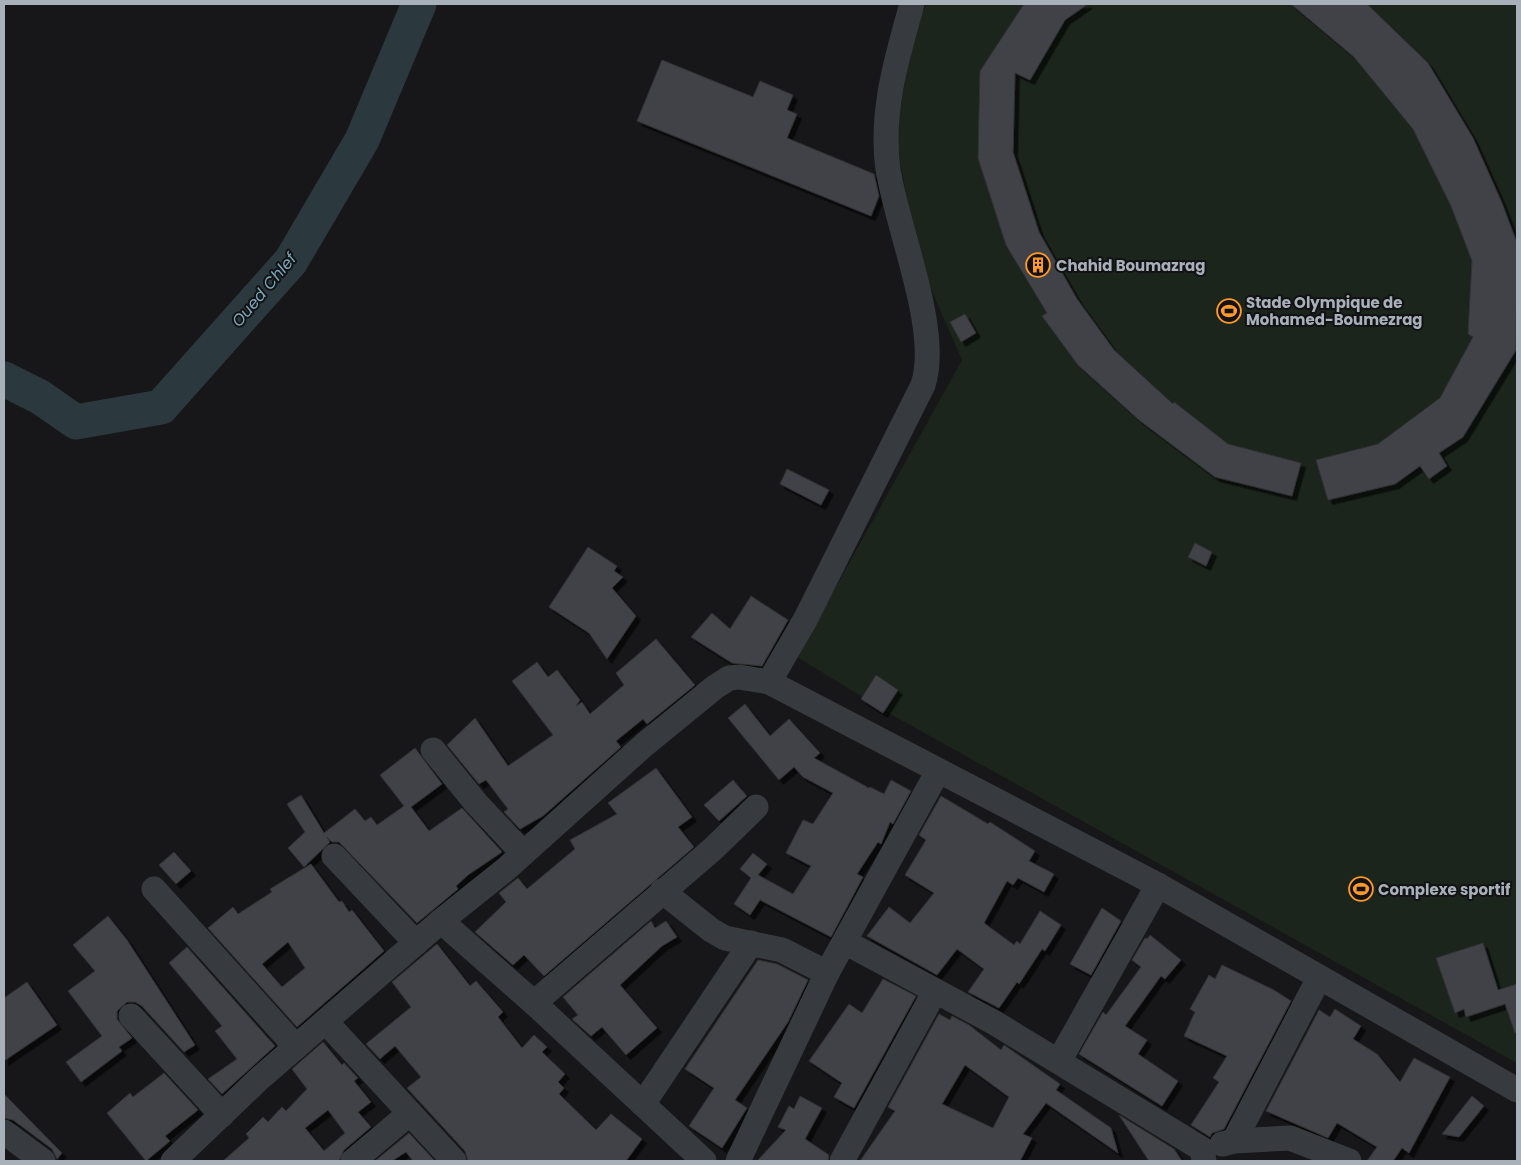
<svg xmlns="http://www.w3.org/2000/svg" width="1521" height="1165" font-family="Poppins,sans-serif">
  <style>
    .green { fill: #1c251c }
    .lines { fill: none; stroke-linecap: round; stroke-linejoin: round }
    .river { stroke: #2b393f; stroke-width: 35 }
    .building { fill: #414246; stroke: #313135; fill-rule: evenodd; filter: url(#shadow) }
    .minor { stroke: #373a3f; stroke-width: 25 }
    .labels { text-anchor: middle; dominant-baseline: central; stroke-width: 4; stroke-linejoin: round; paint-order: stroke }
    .poi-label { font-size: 15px; font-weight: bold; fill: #a8b0ba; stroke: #121214; text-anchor: start }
    .water-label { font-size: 16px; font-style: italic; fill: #7ba5b9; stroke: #121214 }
  </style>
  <defs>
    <filter id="shadow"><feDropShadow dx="4.5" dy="4.5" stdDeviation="0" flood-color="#0009"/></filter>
  </defs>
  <rect width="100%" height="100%" fill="#171719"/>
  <!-- green -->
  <polygon class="green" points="927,4 1517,4 1517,1063 894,716 797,657 962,360 919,262 895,134 917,22"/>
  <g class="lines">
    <!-- river -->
    <polyline class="river" points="4,379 40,397 76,422 161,407 291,261 362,140 419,4"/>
  </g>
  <!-- building -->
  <g class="building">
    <polygon points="1024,4 1088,4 1065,20 1030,80 1015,73 1013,152 1039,232 1077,299 1114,350 1173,404 1174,402 1228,444 1301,463 1292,496 1215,477 1139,420 1078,365 1042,316 1047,313 1006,245 978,158 980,71"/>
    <polygon points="1291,4 1367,4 1428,63 1473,138 1502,203 1517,243 1516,350 1463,437 1439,453 1447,466 1429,479 1420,466 1395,484 1328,500 1316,460 1378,444 1440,398 1473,337 1468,334 1472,261 1451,206 1413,129 1354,57"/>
    <polygon points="662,60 753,97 760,81 793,95 787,110 797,114 787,138 874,174 879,196 871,216 637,121"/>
    <polygon points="965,314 976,333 961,342 950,322"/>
    <polygon points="787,469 829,490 821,505 780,484"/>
    <polygon points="1195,543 1212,552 1206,566 1188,557"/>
    <polygon points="588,547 617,566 614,571 623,577 612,588 636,616 607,659 589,633 549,607"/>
    <polygon points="751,596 788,620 762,666 732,663 691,637 712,613 730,629"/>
    <polygon points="656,639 695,685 647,724 643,719 616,741 621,747 543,816 520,829 504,812 508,809 486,780 479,784 447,745 475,718 508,766 553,735 512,681 537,662 548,677 557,670 580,700 576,706 582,702 590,714 624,685 616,673"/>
    <polygon points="876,675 898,690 883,713 861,699"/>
    <polygon points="745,704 770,736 789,719 820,753 814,758 869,788 870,787 884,794 891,780 911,791 893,824 890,822 881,844 878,842 857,874 863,877 831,937 760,900 750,915 734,904 751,878 740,869 753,853 767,864 758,875 793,894 811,866 786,853 803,820 813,824 833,793 803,777 794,767 779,780 728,718"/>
    <polygon points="415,748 442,784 411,807 429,831 462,808 502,852 468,875 456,886 458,889 417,923 339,842 332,842 327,837 330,842 304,867 288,848 305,832 287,804 301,795 324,833 355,809 365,821 371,817 377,825 404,806 380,775"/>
    <polygon points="656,768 692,817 678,827 694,847 544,976 524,955 513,965 475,932 506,902 499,893 518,878 527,889 575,849 570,840 617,814 608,803"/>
    <polygon points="733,780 747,796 719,821 704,805"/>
    <polygon points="941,796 988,824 990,822 1035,851 1029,861 1054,874 1044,892 1018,878 1013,885 1007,881 984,923 1014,945 1017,941 1020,944 1040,911 1061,925 1045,951 1042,949 1019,984 1017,982 999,1008 968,992 984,969 957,949 937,975 867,936 889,907 910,923 934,893 905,875 926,840 919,835"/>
    <polygon points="174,852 191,871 176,884 159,865"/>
    <path d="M311,864l28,38 3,-1 7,11 3,-2 32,41 -87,76 -89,-99 25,-21 5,7 34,-22 -2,-3zM288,942l17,26 -23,19 -20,-23z"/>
    <polygon points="1102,908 1121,921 1091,975 1070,964"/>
    <polygon points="108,916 127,940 195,1045 184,1052 142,1006 135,1002 127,1002 117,1011 117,1019 132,1038 119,1047 122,1051 81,1082 66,1062 102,1036 68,991 95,971 73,945"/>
    <polygon points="651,921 655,928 666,921 677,937 662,946 620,985 657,1028 626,1055 602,1027 591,1036 572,1019 578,1015 563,997"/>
    <polygon points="1150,935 1181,960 1165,979 1161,976 1125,1026 1147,1040 1138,1054 1178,1081 1162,1106 1079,1054 1103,1012 1106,1015 1141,967 1132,960 1145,938 1147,939"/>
    <polygon points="1483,943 1498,990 1517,984 1517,1032 1515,1033 1505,1004 1466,1017 1464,1009 1455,1013 1436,958"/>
    <polygon points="437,944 470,986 476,981 503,1012 498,1017 522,1048 534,1035 547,1047 542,1052 565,1074 558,1082 564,1088 559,1094 596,1130 611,1114 642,1139 626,1161 468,1161 465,1151 407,1088 421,1077 395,1046 380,1059 366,1044 411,1007 392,982"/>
    <polygon points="187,947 275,1046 222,1094 208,1079 237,1059 215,1031 222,1026 169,963"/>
    <polygon points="758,960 777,964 808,980 788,1022 735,1100 747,1108 722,1148 689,1126 714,1088 685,1069"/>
    <polygon points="1222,965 1274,990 1291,1001 1224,1129 1212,1133 1210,1137 1191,1125 1219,1082 1213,1078 1227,1056 1184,1036 1195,1012 1190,1009 1209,975 1215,979"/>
    <polygon points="883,979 916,996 854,1108 834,1097 842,1083 809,1061 849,1004 862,1013"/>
    <polygon points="27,982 57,1025 4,1061 4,998"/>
    <polygon points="1335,1009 1361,1026 1353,1039 1377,1054 1400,1082 1414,1058 1450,1077 1409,1153 1402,1148 1393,1161 1367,1161 1377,1147 1337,1123 1328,1138 1266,1111 1319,1010 1330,1017"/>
    <path d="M939,1014l11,6 2,-4 17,9 32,25 3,-5 56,39 -4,6 55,38 7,25 -72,-50 -23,31 9,4 -12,23h-160l35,-50 -7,-4zM965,1065l44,32 -16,31 -51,-24z"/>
    <path d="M323,1042l19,23 2,-2 14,15 -4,3 17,21 -13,10 13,15 -27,23 -5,11h-116l26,-23 -3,-4 17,-17 5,5 14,-15 4,4 21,-22 -15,-20zM328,1110l17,23 -21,18 -19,-23z"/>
    <polygon points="164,1073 198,1110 165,1136 170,1141 146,1161 107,1113 130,1093 133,1097"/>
    <polygon points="4,1094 62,1153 57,1159 52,1149 13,1120 4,1118"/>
    <polygon points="800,1096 822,1108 805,1139 829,1155 828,1161 757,1161 786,1130 778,1127 789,1106 794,1109"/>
    <polygon points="1472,1096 1484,1106 1459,1137 1442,1134"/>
    <polygon points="1119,1115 1174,1149 1182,1161 1149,1161"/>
    <polygon points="409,1133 435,1161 413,1161 406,1152 392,1161 375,1161"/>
  </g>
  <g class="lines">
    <!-- minor -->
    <g class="minor">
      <path d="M769,682l36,-62 118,-235c18,-55 -26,-156 -35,-216 -8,-56 9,-112 24,-165"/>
      <polyline points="433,750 476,803 523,853"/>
      <polyline points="334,856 416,943"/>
      <polyline points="154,889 296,1047"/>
      <polyline points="662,891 711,930 725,938 782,950 827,973"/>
      <polyline points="441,921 534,1003 704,1161"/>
      <polyline points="845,942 995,1023 1202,1149 1204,1161"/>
      <polyline points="534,1003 714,848 756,807"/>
      <polyline points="131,1016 222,1115"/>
      <polyline points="326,1022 454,1161"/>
      <polyline points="1059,1061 1158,885"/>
      <polyline points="643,1104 751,943"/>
      <polyline points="4,1132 43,1161"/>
      <polyline points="1234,1141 1319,978"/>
      <polyline points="1222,1144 1234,1141 1290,1138 1349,1161"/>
      <polyline points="173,1161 260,1078 441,921 506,869 644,745 715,687 729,678 739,677 769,682 1158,885 1517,1090"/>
      <polyline points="353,1161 410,1113"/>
      <polyline points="738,1161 827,973 938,771"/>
      <polyline points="842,1161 935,991"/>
    </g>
  </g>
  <!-- icons -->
  <defs>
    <g id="building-ring" transform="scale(1.25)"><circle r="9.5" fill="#121214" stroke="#ff9929" stroke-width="1.5"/><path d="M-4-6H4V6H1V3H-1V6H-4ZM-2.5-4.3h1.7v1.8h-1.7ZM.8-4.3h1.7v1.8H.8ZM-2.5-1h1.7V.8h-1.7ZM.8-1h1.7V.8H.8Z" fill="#ff9929"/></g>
    <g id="stadium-ring" transform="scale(1.25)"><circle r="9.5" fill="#121214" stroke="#ff9929" stroke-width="1.5"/><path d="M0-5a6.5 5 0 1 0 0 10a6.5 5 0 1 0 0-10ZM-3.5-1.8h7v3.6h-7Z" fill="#ff9929"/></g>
  </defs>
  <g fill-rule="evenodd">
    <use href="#building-ring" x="1038" y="265"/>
    <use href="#stadium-ring" x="1229" y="311"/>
    <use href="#stadium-ring" x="1361" y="889"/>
  </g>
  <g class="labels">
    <!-- poi labels -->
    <g class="poi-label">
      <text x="1056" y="265">Chahid Boumazrag</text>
      <text x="1246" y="302">Stade Olympique de<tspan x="1246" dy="17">Mohamed-Boumezrag</tspan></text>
      <text x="1378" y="889">Complexe sportif</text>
    </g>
    <!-- water labels -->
    <g class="water-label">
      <text transform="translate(264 290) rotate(-50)">Oued Chlef</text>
    </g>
  </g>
  <!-- border -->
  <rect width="1521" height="1165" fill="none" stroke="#a8b0ba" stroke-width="10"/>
</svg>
